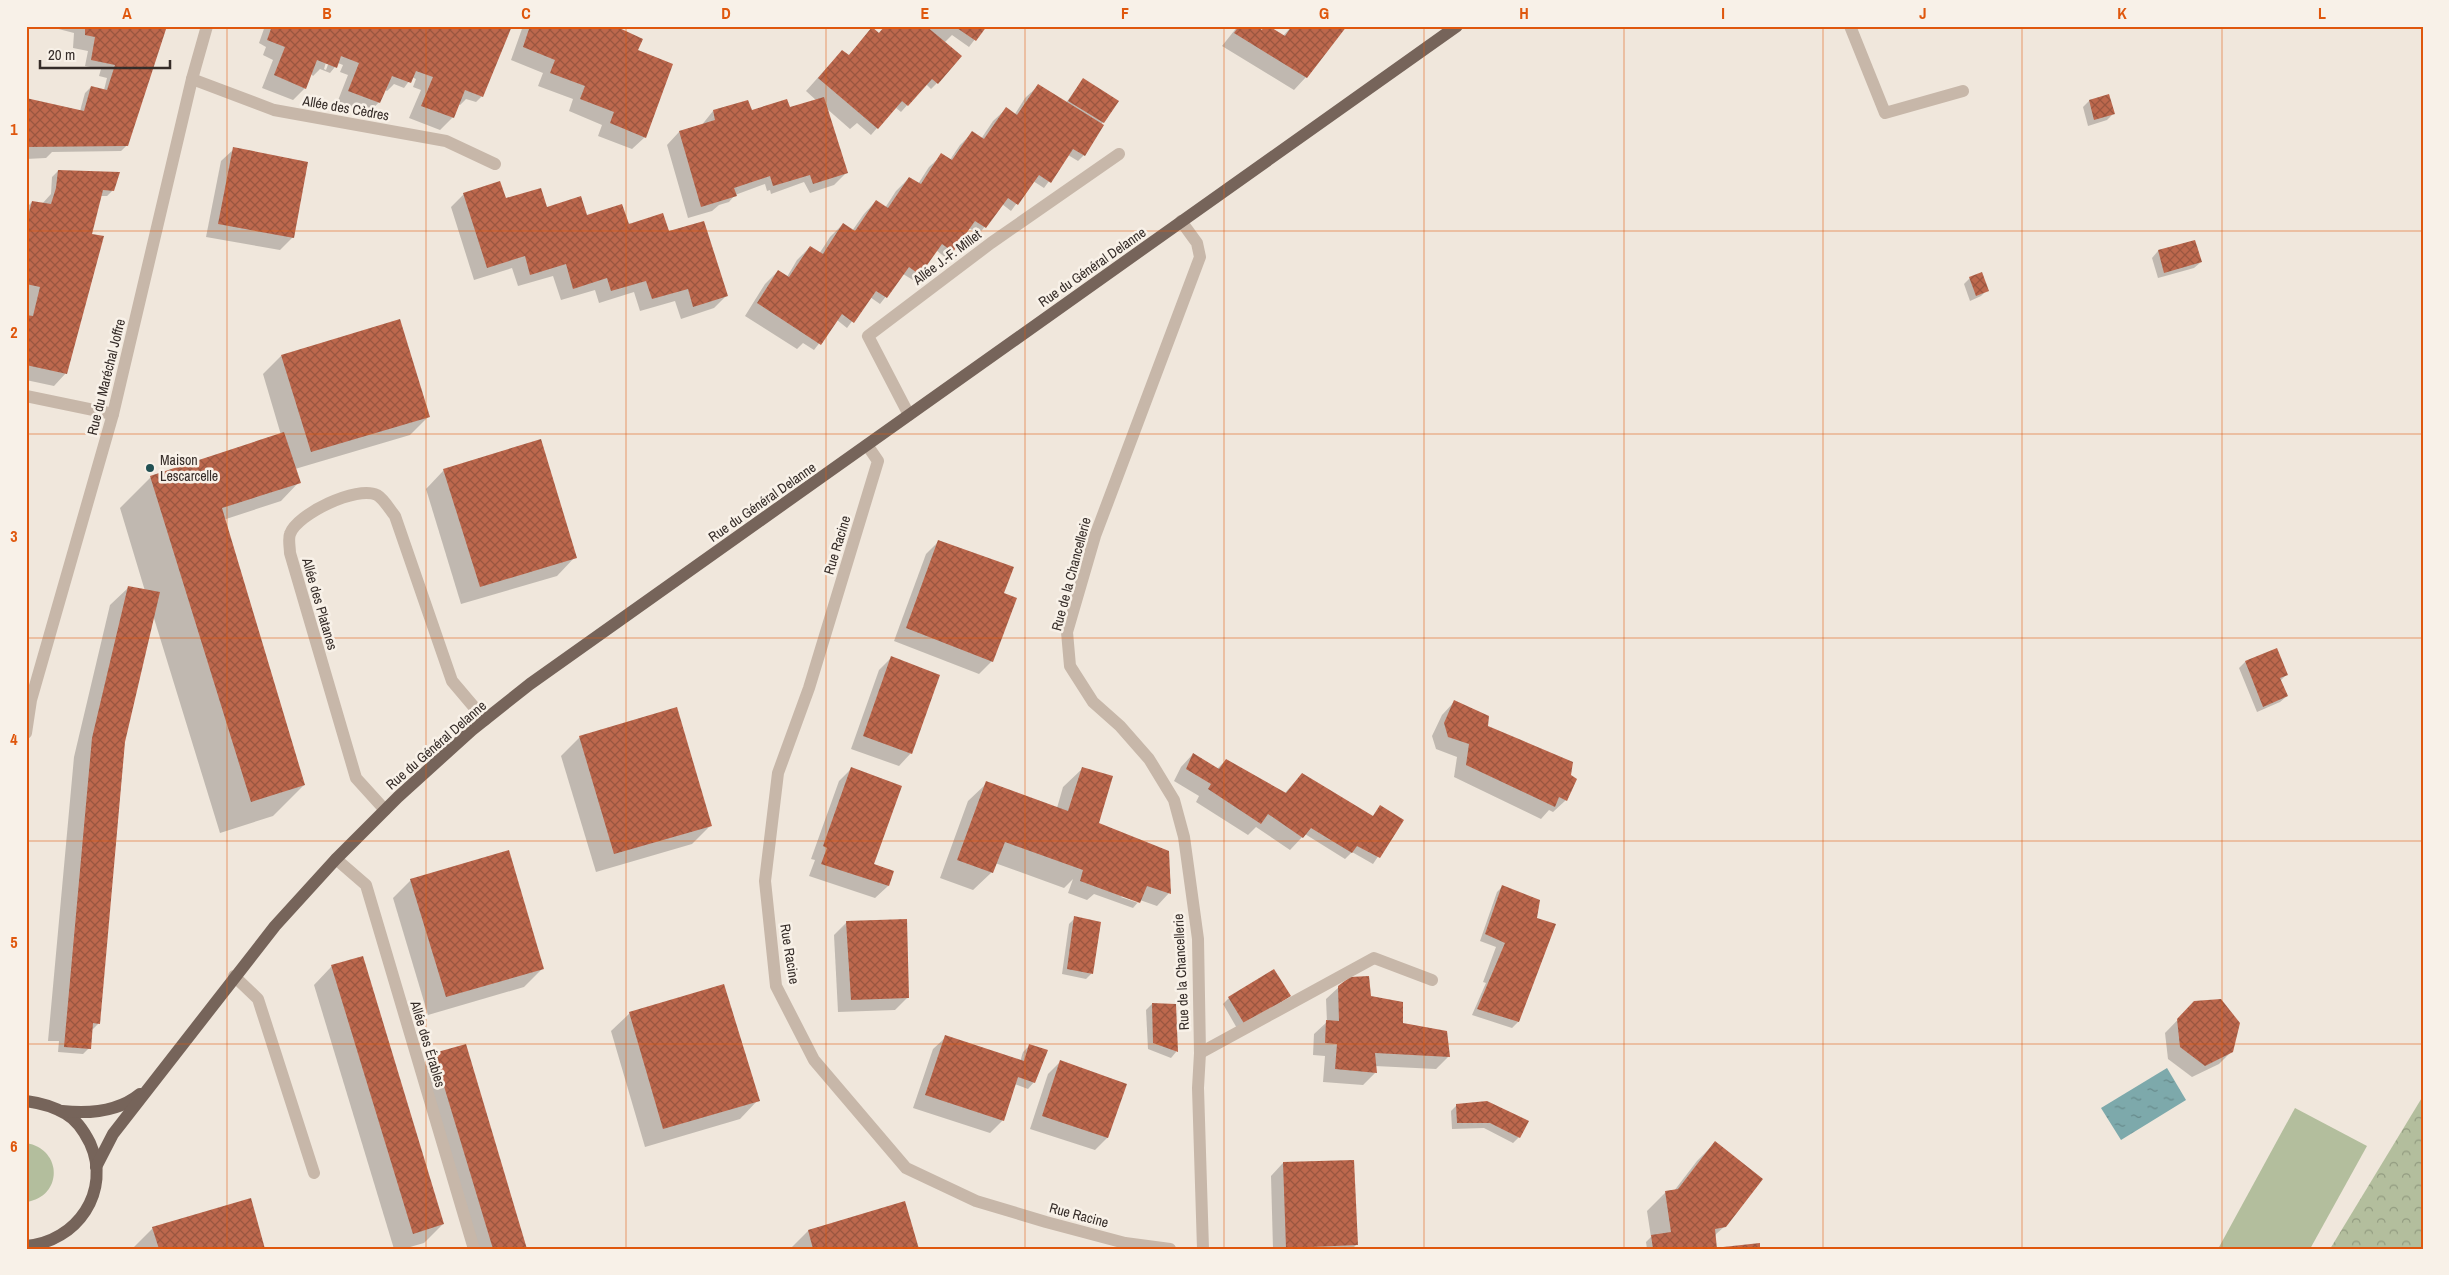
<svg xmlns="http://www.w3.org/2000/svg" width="2449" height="1275" font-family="'Archivo Narrow',sans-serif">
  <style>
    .grass { fill: #b3be9d }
    .forest { fill: url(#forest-crowns) }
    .water { fill: url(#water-ripples) }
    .shadow { fill: #0003; fill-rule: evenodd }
    .building { fill: url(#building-cross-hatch) }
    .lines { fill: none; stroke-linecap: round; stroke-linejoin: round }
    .minor { stroke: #c7b7a9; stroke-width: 12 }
    .major { stroke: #76645a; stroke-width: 12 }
    .grid { fill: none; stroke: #df570d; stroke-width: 1; stroke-opacity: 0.55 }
    .poi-dot { fill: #215053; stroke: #f8f1e8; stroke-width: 2 }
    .labels { text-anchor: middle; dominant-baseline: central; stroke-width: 5; stroke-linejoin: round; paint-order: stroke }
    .street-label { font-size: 14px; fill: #352c28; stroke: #f8f1e8 }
    .poi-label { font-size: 14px; fill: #352c28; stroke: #f8f1e8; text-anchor: start }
    .neatline { fill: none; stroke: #df570d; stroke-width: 2 }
    .grid-label { font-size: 16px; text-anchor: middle; font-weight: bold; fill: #df570d }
  </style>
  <defs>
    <pattern id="forest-crowns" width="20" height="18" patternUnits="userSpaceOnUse" patternTransform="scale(1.25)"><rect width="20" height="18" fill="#b3be9d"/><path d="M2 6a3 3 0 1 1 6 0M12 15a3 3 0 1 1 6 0" fill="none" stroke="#929b80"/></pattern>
    <pattern id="water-ripples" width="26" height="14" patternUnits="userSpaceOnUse" patternTransform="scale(1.25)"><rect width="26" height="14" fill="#7da9ab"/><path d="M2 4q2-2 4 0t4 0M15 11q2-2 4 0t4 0" fill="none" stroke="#678a8b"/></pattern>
    <pattern id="building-cross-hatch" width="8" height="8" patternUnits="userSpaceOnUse" patternTransform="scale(1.25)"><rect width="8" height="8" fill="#bd684d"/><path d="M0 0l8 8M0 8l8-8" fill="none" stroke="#9a5640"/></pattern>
  </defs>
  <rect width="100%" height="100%" fill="#f0e7dc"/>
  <!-- grass -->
  <g class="grass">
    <polygon points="2295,1108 2367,1146 2310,1249 2218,1249"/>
    <path d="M26,1143c37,6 37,54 0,59z"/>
  </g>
  <!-- forest -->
  <polygon class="forest" points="2423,1096 2423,1249 2330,1249"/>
  <!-- water -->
  <polygon class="water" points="2167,1068 2186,1100 2121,1140 2101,1108"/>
  <!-- shadow -->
  <g class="shadow">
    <polygon points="47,26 165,26 127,145 121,151 52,152 46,158 26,159 26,99 80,111 85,93 91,87 104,90 107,78 99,76 101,69 85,66 88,51 73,48 74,33"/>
    <path d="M265,26h242l-25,70 -6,6 -10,-3 -6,6 -2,-1 -5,13 -13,13 -31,-12 12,-28 -8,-3 3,-8 -4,-2 -8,11 -10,-4 -7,7 -2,-1 -6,12 -12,13 -30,-12 11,-28 -8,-3 3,-7 -5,-2 -8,10 -10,-4 -7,7 -2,-2 -6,14 -12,12 -31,-12 11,-28 -10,-5 3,-8 -7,-4zM327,59h3l-4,11 -2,-1z"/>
    <polygon points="523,26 612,26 645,137 632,149 598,136 602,125 569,111 573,99 538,86 543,73 511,60"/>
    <polygon points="885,26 985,26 969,47 952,35 944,43 937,83 931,89 926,84 901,112 895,107 871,135 857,123 850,129 826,108 846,173 834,185 810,193 804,182 771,194 770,190 767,191 765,184 735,195 729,202 719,205 712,211 688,218 667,145 679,132 701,126 713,111 748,101 751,112 790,109 817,101 806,91 830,64 848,56 872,29 878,34"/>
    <polygon points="1238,26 1253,26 1261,31 1265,26 1283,36 1292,26 1306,77 1294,90 1222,46"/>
    <polygon points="1083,79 1103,122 1084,155 1078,161 1068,155 1044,188 1033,181 1011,211 1002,204 979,234 969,228 946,258 936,250 913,280 903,274 880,304 870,297 847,328 837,320 814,350 803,343 797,349 745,316 765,284 778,271 787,277 797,260 810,247 819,254 830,237 843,224 852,231 864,214 876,201 885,208 896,191 909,178 918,184 929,167 942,155 950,160 960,145 972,133 981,139 993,121 1006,109 1015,114 1025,98 1038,86 1066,103"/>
    <polygon points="2108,96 2113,114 2107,120 2088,126 2083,107 2089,101"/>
    <polygon points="234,149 293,237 280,250 206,237 221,161"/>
    <polygon points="58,171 113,190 107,196 100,196 90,235 66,373 54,386 26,380 26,309 28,299 26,299 26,208 32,202 42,204 51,194 52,177"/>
    <polygon points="464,194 505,198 546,209 668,230 726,296 714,308 681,319 675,301 640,311 634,292 599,303 595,290 561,300 553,276 518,286 512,268 474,280 451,207"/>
    <polygon points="2194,241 2201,262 2194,268 2158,278 2152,258 2158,251"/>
    <polygon points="1970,278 1987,290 1981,296 1970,301 1964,284"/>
    <polygon points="281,356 429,416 410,435 295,469 299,482 281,501 223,520 304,785 273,816 220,833 153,615 124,742 99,1023 91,1031 89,1048 83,1054 58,1052 59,1041 48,1041 74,757 110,605 129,587 145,591 120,508 151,477 281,435 263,374"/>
    <polygon points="444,470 575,557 557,576 461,604 426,489"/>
    <polygon points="939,541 1003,594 992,661 979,674 894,641 926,554"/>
    <polygon points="2276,650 2286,675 2280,681 2287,696 2280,702 2257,712 2239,668 2245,662"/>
    <polygon points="892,657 911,753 899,766 851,749 879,670"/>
    <polygon points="1454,702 1487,727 1566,800 1553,812 1549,810 1541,819 1454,777 1457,757 1436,749 1432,736 1442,715"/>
    <polygon points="580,737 710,826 692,844 596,872 561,756"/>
    <polygon points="1193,754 1217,769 1226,760 1285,793 1302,774 1372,817 1380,807 1402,821 1373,864 1352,852 1345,859 1305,834 1290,850 1256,827 1248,835 1196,802 1199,796 1174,781 1181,767"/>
    <polygon points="851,769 873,864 893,872 888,886 875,898 809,876 815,860 811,859 839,781"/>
    <path d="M1082,769l13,59 74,65 -12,13 -17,-6 -7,8 -39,-14 -7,6 -19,-7 5,-14 -9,9 -69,-25 -3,9 -19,18 -33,-12 28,-77 19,-18 70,25 6,-21zM1123,895l15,5v3l-17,-6z"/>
    <polygon points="411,880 542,969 524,987 428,1015 393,898"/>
    <polygon points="1503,886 1518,1022 1512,1028 1472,1015 1486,983 1483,982 1496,947 1480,941 1497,892"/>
    <polygon points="1075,918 1092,973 1086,979 1062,974 1069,924"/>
    <polygon points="847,922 908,997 895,1010 838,1012 834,935"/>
    <polygon points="332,966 443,1224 424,1243 403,1249 394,1249 314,985"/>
    <polygon points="1339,987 1370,997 1401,1024 1449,1056 1436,1069 1375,1066 1376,1072 1363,1085 1323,1082 1325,1056 1313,1055 1314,1034 1327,1022 1326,999"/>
    <polygon points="1289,996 1238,1030 1223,1004 1229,998"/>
    <polygon points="2195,1002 2232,1051 2219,1064 2192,1077 2168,1059 2165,1033"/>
    <polygon points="1152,1004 1174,1005 1176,1052 1171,1058 1148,1049 1146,1010"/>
    <polygon points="630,1013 758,1100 740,1119 645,1147 611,1031"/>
    <polygon points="946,1037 1020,1062 1023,1052 1029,1046 1034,1082 1028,1089 1015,1084 1003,1120 990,1133 913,1108 933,1049"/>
    <polygon points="435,1054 525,1249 477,1249 423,1067"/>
    <polygon points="1060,1062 1125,1085 1107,1138 1095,1150 1030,1129 1048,1074"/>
    <polygon points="1457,1105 1519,1137 1513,1143 1484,1128 1452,1129 1451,1111"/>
    <polygon points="1715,1143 1725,1226 1714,1236 1716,1249 1647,1249 1646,1242 1651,1237 1647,1211 1666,1192 1674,1191 1697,1161"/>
    <polygon points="1283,1163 1356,1245 1352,1249 1273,1249 1271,1176"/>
    <polygon points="153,1228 264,1249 135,1249 134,1247"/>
    <polygon points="808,1231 918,1249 790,1249"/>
  </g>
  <!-- building -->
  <g class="building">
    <polygon points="85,26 167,26 128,146 26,147 26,98 84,111 91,86 107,90 115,65 91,60 95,37 85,35"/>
    <polygon points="272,26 512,26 483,97 465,90 454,118 421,106 433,77 416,71 411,83 392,76 380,103 348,91 359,63 341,56 337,68 317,60 306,89 274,75 285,47 267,40"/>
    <polygon points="530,26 615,26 643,39 638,50 673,64 646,138 610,123 614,112 580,99 585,86 550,73 555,60 523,47"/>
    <polygon points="885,26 926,26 962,56 938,84 932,79 908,106 902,101 878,129 818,78 842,50 849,55 872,27 879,33"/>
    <polygon points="954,26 987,26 976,41"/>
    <polygon points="1239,26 1256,26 1262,30 1264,26 1269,26 1285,36 1292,26 1347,26 1307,78 1234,33"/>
    <polygon points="1083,78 1119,101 1104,123 1068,101"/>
    <polygon points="1038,84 1104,125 1085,156 1073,149 1051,183 1039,175 1018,205 1008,198 986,228 975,221 953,252 942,244 920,275 909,267 887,298 876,291 854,323 842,314 821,345 757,303 778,270 789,277 810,246 823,254 843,223 855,231 876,200 888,208 909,177 921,184 941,153 952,160 972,131 984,139 1006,107 1017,115"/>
    <polygon points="2109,94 2115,114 2094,120 2089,100"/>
    <polygon points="824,97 848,173 813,184 810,175 773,186 770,176 734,188 737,196 701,207 679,131 715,120 713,110 748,100 752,110 787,99 790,107"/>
    <polygon points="233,147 308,162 294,238 218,224"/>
    <polygon points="58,170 120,172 114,191 103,190 92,234 104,236 67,374 26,365 26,315 33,316 40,287 26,284 26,224 32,201 51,204 56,188"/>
    <polygon points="500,181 506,198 541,188 547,207 581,196 587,215 622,204 629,224 663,213 669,231 704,221 728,296 693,307 688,289 652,299 646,281 611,291 607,278 573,289 566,264 530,275 525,256 487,268 463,193"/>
    <polygon points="2195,240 2202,262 2164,273 2158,250"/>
    <polygon points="1982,272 1989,291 1976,296 1969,277"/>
    <polygon points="400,319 430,417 311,452 281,355"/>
    <polygon points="284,432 301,483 222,508 305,785 251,802 150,476"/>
    <polygon points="541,439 577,558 480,587 443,469"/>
    <polygon points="938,540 1014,567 1004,593 1017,598 993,662 906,628"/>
    <polygon points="128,586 160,592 125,742 100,1024 93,1023 91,1049 64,1047 92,738"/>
    <polygon points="2277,648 2288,675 2280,678 2288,696 2263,707 2245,661"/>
    <polygon points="891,656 940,675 912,754 863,736"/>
    <polygon points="1454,700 1489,716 1488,726 1573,762 1571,775 1577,779 1567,801 1559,797 1555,807 1466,765 1469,744 1448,737 1444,723"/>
    <polygon points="677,707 712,826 614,854 579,736"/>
    <polygon points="1193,753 1219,769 1226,759 1286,793 1302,773 1373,816 1380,805 1404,820 1380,858 1357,846 1352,853 1311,828 1303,838 1268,814 1261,824 1208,789 1211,784 1186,769"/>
    <polygon points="851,767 902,786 874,864 894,871 889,886 821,864 827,848 823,846"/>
    <polygon points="1082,767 1113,776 1099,823 1169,851 1171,894 1147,886 1140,903 1080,881 1083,870 1005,842 993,873 957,860 986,781 1068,811"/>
    <polygon points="509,850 544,969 446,997 410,879"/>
    <polygon points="1502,885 1540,900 1537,918 1556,924 1519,1022 1477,1009 1505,943 1485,934"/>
    <polygon points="1074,916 1101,922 1093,974 1067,969"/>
    <polygon points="907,919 909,998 851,1000 846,921"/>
    <polygon points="363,956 444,1224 413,1234 331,965"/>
    <polygon points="1274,969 1291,996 1245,1025 1228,997"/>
    <polygon points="1369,976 1371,996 1403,1002 1403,1023 1447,1031 1450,1057 1375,1053 1377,1073 1335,1069 1337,1044 1325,1043 1326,1020 1339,1021 1338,986 1350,977"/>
    <polygon points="724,984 760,1101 663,1129 629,1012"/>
    <polygon points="2221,999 2240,1023 2233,1052 2205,1066 2180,1047 2177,1019 2194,1001"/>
    <polygon points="1152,1003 1176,1004 1178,1052 1153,1043"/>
    <polygon points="945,1035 1024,1061 1029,1044 1048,1050 1035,1083 1018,1077 1004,1121 925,1095"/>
    <polygon points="466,1044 527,1249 493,1249 434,1053"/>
    <polygon points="1060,1060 1127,1084 1108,1138 1042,1116"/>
    <polygon points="1487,1101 1529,1121 1520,1138 1490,1123 1457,1123 1456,1104"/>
    <polygon points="1715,1141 1763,1179 1726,1227 1715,1229 1717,1249 1653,1249 1651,1235 1671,1232 1665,1191 1678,1189"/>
    <polygon points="1354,1160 1358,1245 1286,1248 1283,1162"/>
    <polygon points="251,1198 265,1249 159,1249 152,1227"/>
    <polygon points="905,1201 919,1249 813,1249 808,1230"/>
    <polygon points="1760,1243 1760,1249 1723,1249 1723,1247"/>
  </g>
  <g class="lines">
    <!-- minor -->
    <g class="minor">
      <polyline points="1850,26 1885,113 1963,91"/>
      <polyline points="192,79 274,110 446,141 495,164"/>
      <polyline points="1181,221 1197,243 1200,257 1095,536 1067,632 1070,666 1093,702 1120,726 1149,759 1174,800 1184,837 1198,939 1200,1053 1198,1088 1203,1249"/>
      <polyline points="26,396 113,414"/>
      <polyline points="909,415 868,336 991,243 1119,154"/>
      <polyline points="867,445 878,461 809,688 778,773 765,881 776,986 814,1060 906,1168 976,1201 1046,1222 1125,1243 1170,1249"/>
      <polyline points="26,733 31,700 113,414 192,79 207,26"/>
      <path d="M385,810l-29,-32 -66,-225c0,-5 -2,-14 0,-19 7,-20 67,-49 87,-39 7,4 13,15 18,21l57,165 33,39"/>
      <polyline points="336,859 366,885 474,1249"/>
      <polyline points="234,976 258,999 314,1173"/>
      <polyline points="1200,1053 1374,958 1432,980"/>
    </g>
    <!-- major -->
    <g class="major">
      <path d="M26,1101c15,2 27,5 40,13 11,6 19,19 24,29 22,48 -13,99 -64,103"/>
      <path d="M62,1111c27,3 56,1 78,-17"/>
      <polyline points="96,1167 113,1134 275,926 336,859 398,797 472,730 530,684 1457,26"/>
    </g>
  </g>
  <!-- grid -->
  <path class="grid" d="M227,26v1223M426,26v1223M626,26v1223M826,26v1223M1025,26v1223M1224,26v1223M1424,26v1223M1624,26v1223M1823,26v1223M2022,26v1223M2222,26v1223M26,231h2397M26,434h2397M26,638h2397M26,841h2397M26,1044h2397"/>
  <!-- markers -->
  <circle class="poi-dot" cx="150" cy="468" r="5"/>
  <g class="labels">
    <!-- street labels -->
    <g class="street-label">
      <text transform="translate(346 108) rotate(10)">Allée des Cèdres</text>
      <text transform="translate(947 257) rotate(-37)">Allée J.-F. Millet</text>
      <text transform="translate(1092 267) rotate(-35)">Rue du Général Delanne</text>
      <text transform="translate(106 377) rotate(-76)">Rue du Maréchal Joffre</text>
      <text transform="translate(762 502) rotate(-35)">Rue du Général Delanne</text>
      <text transform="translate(837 545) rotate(-73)">Rue Racine</text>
      <text transform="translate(1071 574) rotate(-75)">Rue de la Chancellerie</text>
      <text transform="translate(320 604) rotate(74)">Allée des Platanes</text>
      <text transform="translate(436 745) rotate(-41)">Rue du Général Delanne</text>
      <text transform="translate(790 954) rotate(81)">Rue Racine</text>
      <text transform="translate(1181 972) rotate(-93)">Rue de la Chancellerie</text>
      <text transform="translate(428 1044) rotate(73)">Allée des Érables</text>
      <text transform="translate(1079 1215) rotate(15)">Rue Racine</text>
    </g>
    <!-- poi labels -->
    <g class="poi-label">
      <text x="160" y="460">Maison<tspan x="160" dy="16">Lescarcelle</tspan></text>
    </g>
  </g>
  <!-- border -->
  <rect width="2449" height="1275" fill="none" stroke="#f8f1e8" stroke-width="55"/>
  <!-- scale -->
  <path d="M40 60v8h130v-8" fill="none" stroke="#352c28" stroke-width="2.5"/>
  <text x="48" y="60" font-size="15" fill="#352c28" stroke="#f8f1e8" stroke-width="4" paint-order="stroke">20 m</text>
  <rect x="28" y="28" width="2394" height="1220" class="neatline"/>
  <g class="grid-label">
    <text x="127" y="19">A</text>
    <text x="327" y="19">B</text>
    <text x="526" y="19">C</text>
    <text x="726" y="19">D</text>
    <text x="925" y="19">E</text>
    <text x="1125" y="19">F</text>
    <text x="1324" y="19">G</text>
    <text x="1524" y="19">H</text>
    <text x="1723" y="19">I</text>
    <text x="1923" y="19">J</text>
    <text x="2122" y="19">K</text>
    <text x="2322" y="19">L</text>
    <text x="14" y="135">1</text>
    <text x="14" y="338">2</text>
    <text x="14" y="542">3</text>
    <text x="14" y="745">4</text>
    <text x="14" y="948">5</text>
    <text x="14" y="1152">6</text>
  </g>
</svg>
